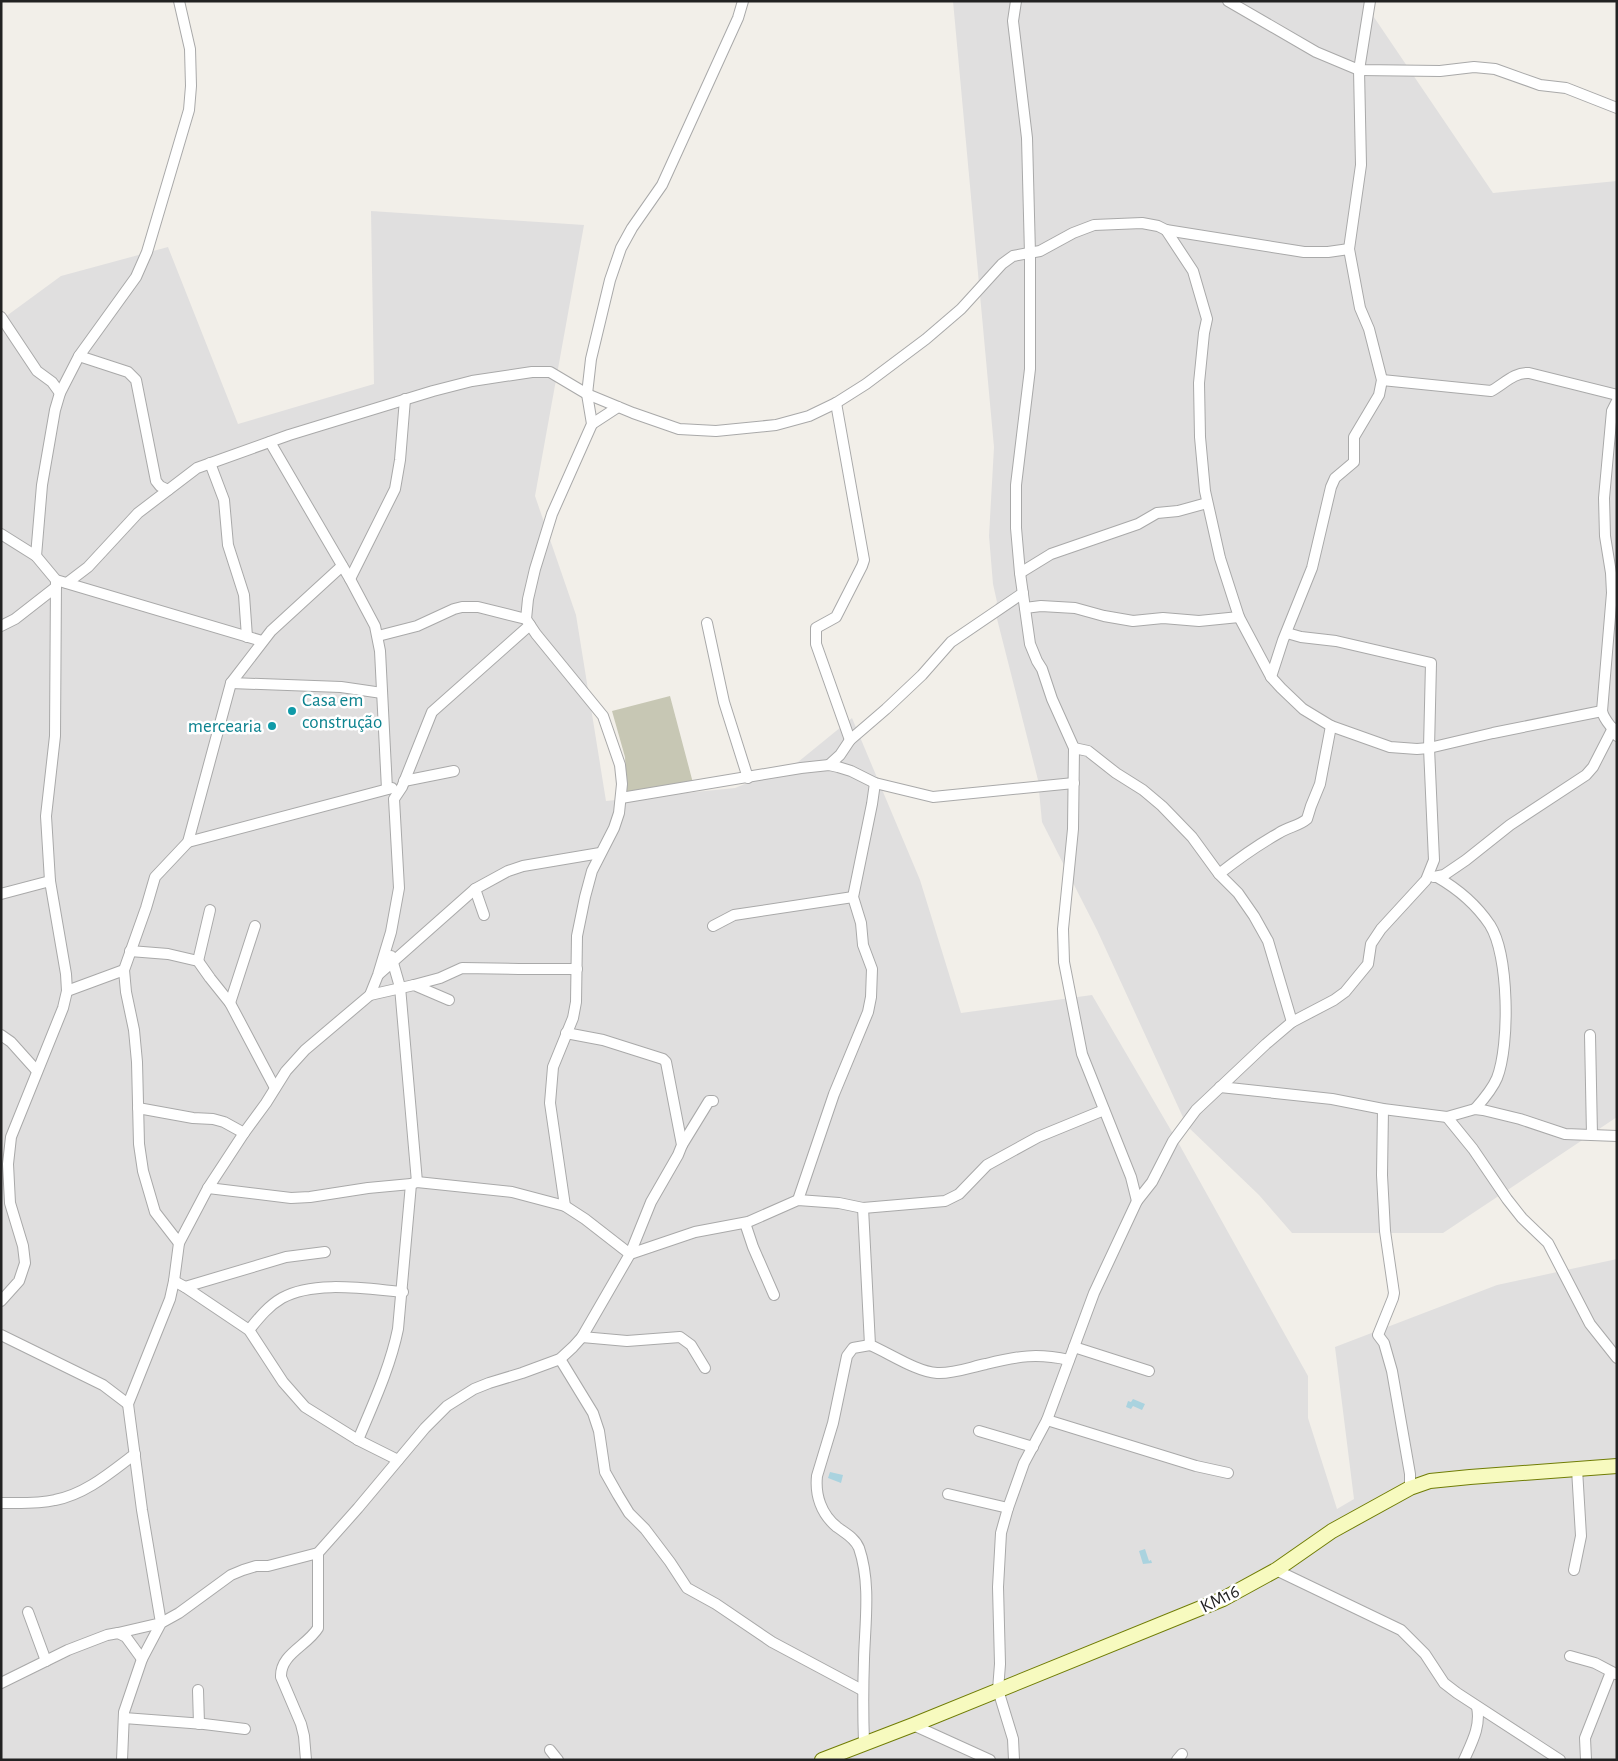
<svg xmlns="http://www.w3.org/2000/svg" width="1618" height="1761" font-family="'Alegreya Sans',sans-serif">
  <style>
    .residential { fill: #e0dfdf }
    .construction { fill: #c7c7b4 }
    .water { fill: #aad3df }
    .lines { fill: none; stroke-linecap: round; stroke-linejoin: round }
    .street-casing { stroke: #a9a9a9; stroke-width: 12 }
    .secondary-casing { stroke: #707d05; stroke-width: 16 }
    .street { stroke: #fff; stroke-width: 10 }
    .secondary { stroke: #f7fabf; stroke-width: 14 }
    .culture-dot { fill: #0f9aa8; stroke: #fff; stroke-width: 2 }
    .labels { text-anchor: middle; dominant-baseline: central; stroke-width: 5; stroke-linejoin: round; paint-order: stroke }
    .culture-label { font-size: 19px; fill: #0d838f; stroke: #fff; text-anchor: start }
    .street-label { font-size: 19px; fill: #222; stroke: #fff }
  </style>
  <rect width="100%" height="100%" fill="#f2efe9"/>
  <!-- residential -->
  <g class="residential">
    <polygon points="953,1 1363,1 1493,193 1617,181 1617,1117 1443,1233 1292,1233 1259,1195 1187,1126 1097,930 1042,822 1038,780 994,607 997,602 993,584 989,536 994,447"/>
    <polygon points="371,211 584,225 535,496 576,615 606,801 735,788 798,762 852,718 920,880 961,1013 1092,995 1179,1144 1308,1376 1308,1418 1337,1509 1354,1499 1335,1347 1497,1285 1617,1259 1617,1760 1,1760 1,320 61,276 168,247 238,424 374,384"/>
  </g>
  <!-- construction -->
  <polygon class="construction" points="670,696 693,783 627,792 625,757 612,711"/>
  <!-- water -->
  <g class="water">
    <polygon points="1133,1399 1145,1404 1142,1410 1133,1406 1131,1409 1126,1407 1128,1401 1131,1402"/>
    <polygon points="830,1472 843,1475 841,1483 828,1478"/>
    <polygon points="1145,1549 1149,1561 1151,1560 1152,1563 1143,1564 1139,1551"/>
  </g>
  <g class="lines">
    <!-- street casing -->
    <g class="street-casing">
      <g id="street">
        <polyline points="1016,1 1013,21 1027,138 1030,254 1030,369 1016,485 1016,528 1020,573 1030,644 1037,661 1042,669 1052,699 1074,748 1073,829 1063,929 1064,962 1082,1054 1131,1177 1137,1201 1152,1182 1173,1141 1196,1110 1266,1044 1292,1022 1334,1000 1345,992 1368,964 1371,944 1381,929 1426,880 1434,860 1429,748 1431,663 1336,641 1301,637 1287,633"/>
        <polyline points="1228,1 1316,52 1359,70 1440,71 1474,67 1495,69 1540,85 1566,88 1617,108"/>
        <polyline points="1166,230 1193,271 1207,319 1204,333 1199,383 1200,437 1205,491 1220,558 1239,617 1271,677 1281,688 1303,709 1331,726 1390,747 1417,749 1429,748 1493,733 1602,711"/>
        <polyline points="1,317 37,371 52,382 60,393"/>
        <polyline points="79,356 128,372 136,380 156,481 160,486 168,490"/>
        <path d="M1382,380l109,11c13,-7 23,-19 38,-18l88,22"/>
        <path d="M1617,401l-5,10 -8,87 1,38 6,37 1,20 -10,118c2,10 11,16 15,25"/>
        <polyline points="836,403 864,560 862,566 836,617 816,628 816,644 850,740"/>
        <polyline points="592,424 618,407"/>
        <polyline points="270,442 350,579 375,626 380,651 387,789"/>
        <polyline points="210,463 224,500 228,545 244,595 247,637"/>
        <polyline points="1,534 36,556 56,580 262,641"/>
        <polyline points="36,556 42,485 55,410 60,393 79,356 136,277 147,252 189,110 191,86 190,49 179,1"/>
        <polyline points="1020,573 1051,554 1138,524 1157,513 1178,511 1207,503"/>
        <polyline points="350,579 395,489 400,460 405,399"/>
        <polyline points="67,583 88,567 138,513 197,468 289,435 433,391 472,381 532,372 550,372 587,394 633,413 679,429 716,431 776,425 809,416 836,403 866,384 926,339 961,309 1002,264 1013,256 1040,251 1073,233 1094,225 1142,223 1158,226 1166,230 1304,252 1328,252 1349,249"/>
        <polyline points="1025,608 1041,606 1075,608 1104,616 1133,621 1163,618 1199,621 1239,617"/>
        <polyline points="707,623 724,702 748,778"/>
        <polyline points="1,626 15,619 56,587"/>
        <polyline points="378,636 417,626 454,609 462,607 478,607 526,619"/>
        <polyline points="1271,677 1283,640 1312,568 1331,487 1335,478 1354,462 1354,437 1379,395 1382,380 1369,329 1360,308 1349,249 1361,165 1359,70 1370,1"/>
        <polyline points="231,683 341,687 382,693"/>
        <polyline points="1074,748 1088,751 1116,773 1143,790 1162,806 1192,837 1219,874 1238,893 1254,916 1268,941 1292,1022"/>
        <polyline points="829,765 840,755 850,740 886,709 922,675 951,642 1023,593"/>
        <polyline points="404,781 454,771"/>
        <polyline points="621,798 801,768 829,765 838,767 851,771 875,783 933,797 1074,783"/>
        <polyline points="188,842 392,788"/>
        <path d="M1219,874c19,-15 39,-29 60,-41 9,-6 20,-7 28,-14l4,-13 9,-22 11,-58"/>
        <polyline points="1434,877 1444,875 1466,860 1510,825 1586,775 1593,767 1613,728"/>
        <path d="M1437,877c21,12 39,27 53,48 19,30 20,120 7,153 -5,12 -14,22 -22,31"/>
        <polyline points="475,889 484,915"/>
        <polyline points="1,894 50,881"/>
        <polyline points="713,926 734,915 853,897"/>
        <polyline points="130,951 168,954 198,961 210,978 230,1003 275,1088"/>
        <polyline points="391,956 400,987 417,1182"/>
        <polyline points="198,961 210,910"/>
        <polyline points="379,974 475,889 508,871 523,866 600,853"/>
        <polyline points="414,985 440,978 462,968 519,969 577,969"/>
        <polyline points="67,991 124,970"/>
        <polyline points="370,995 414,985 449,1000"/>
        <polyline points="230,1003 255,926"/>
        <polyline points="1,1035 11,1042 37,1071"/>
        <polyline points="1590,1035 1592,1135"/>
        <polyline points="1220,1087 1332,1099 1383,1109 1447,1117 1475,1109 1483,1110 1520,1119 1565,1134 1617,1136"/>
        <polyline points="138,1108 193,1118 213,1119 224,1122 244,1133"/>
        <polyline points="1383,1109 1382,1175 1385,1231 1394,1293 1393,1298 1378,1335 1384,1343 1392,1371 1410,1474 1410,1488"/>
        <polyline points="1447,1117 1473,1149 1507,1199 1522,1218 1548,1243 1590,1324 1617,1358"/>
        <polyline points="682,1145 709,1101 713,1101"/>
        <polyline points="208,1188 291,1198 310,1197 368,1188 411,1184 417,1182 512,1192 565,1206 585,1219 630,1254"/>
        <polyline points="798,1200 834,1094 868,1012 871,997 872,969 863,945 861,923 853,897 872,804 875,783"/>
        <polyline points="565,1206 550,1103 553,1067 573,1018 576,1002 577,936 585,897 592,871 614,828 619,813 622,784 620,765 603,716 536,634 526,619 528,599 535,569 552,514 592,424 587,394 591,359 610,280 621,248 632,228 662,185 738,18 743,1"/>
        <path d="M863,1208l7,137c19,8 47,27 67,28 16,1 34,-6 49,-9 32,-8 51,-11 83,-4"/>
        <polyline points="745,1223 753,1247 774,1295"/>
        <polyline points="179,1243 155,1212 143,1171 139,1144 137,1062 134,1030 126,992 124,970 146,908 155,877 188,842 231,683 271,631 342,566"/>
        <polyline points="630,1254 695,1232 748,1222 798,1200 839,1203 863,1208 945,1201 959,1194 987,1165 1038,1137 1104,1110"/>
        <polyline points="174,1281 185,1287 249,1330 283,1382 305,1407 358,1440 398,1460"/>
        <polyline points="185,1287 286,1257 325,1252"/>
        <polyline points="1,1301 19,1281 25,1263 23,1246 10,1203 8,1164 11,1137 63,1008 67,991 66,974 50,881 46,816 55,736 56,580"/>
        <path d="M249,1330c9,-11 19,-24 33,-32 32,-18 85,-9 121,-6"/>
        <polyline points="1,1335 103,1385 128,1404"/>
        <polyline points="582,1337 627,1341 680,1337 691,1345 705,1368"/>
        <polyline points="1074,1347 1149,1371"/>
        <polyline points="560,1359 593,1413 599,1431 605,1472 618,1495 629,1513 645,1529 670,1562 687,1588 716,1604 772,1642 862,1690"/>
        <polyline points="1047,1420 1196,1466 1228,1473"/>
        <polyline points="979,1431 1033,1447"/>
        <path d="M358,1440c15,-36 32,-72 40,-111l13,-145"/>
        <polyline points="948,1494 1008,1508"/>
        <path d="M1,1503c18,0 37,1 54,-3 31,-6 56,-28 80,-46"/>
        <polyline points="1276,1570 1401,1630 1425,1654 1444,1683 1457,1693 1560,1760"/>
        <polyline points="1574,1570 1581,1536 1577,1469"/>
        <polyline points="28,1612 46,1661"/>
        <polyline points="118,1633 161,1623 142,1510 128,1404 170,1299 174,1281 179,1243 208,1188 244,1133 266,1103 286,1071 305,1050 370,995 378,975 391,932 399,888 394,799 402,787 432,712 530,625"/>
        <polyline points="1570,1656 1595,1663 1616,1674"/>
        <polyline points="1,1683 68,1650 107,1635 118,1633 126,1637 142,1659"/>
        <polyline points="198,1690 199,1724"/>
        <polyline points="124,1718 204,1724 245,1729"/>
        <polyline points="913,1725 990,1760"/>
        <path d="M864,1743c-1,-28 -1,-56 0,-84 1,-36 7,-76 -5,-111 -4,-10 -14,-15 -22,-21 -16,-13 -22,-32 -20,-51l16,-53 14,-67 6,-8 17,-3"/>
        <polyline points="550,1750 558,1760"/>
        <polyline points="122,1760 124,1712 142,1659 161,1623 179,1613 231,1575 243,1570 256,1566 268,1566 318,1553 358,1508 425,1428 447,1406 474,1389 489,1383 522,1373 560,1359 573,1347 582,1337 630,1254 651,1202 678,1155 682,1145 666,1062 663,1059 603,1040 566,1033"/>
        <path d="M306,1760l-2,-24 -3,-12 -20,-47c-1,-23 26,-31 37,-49v-75"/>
        <polyline points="1014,1760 1013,1739 998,1690 1000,1664 998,1587 1001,1533 1008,1508 1024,1463 1047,1420 1094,1293 1137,1201"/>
        <polyline points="1177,1760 1182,1754"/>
        <path d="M1464,1760c8,-18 17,-34 13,-53"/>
        <polyline points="1586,1760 1585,1738 1611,1672"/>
      </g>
    </g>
    <!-- secondary casing -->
    <g class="secondary-casing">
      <polyline id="secondary" points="822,1760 913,1725 1223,1599 1276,1570 1332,1531 1410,1488 1430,1481 1470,1477 1617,1466"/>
    </g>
    <!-- street -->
    <use href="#street" class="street"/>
    <!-- secondary -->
    <use href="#secondary" class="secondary"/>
  </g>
  <!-- markers -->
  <g class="culture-dot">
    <circle cx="292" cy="711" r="5"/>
    <circle cx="272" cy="726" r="5"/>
  </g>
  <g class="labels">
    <!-- culture labels -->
    <g class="culture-label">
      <text x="302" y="700">Casa em<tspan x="302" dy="22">construção</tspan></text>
      <text x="262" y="726" text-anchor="end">mercearia</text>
    </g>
    <!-- street labels -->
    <g class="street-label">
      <text transform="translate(1220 1599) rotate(-26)">KM16</text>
    </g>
  </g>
  <!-- border -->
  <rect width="1618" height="1761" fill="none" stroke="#222222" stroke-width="5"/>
</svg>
